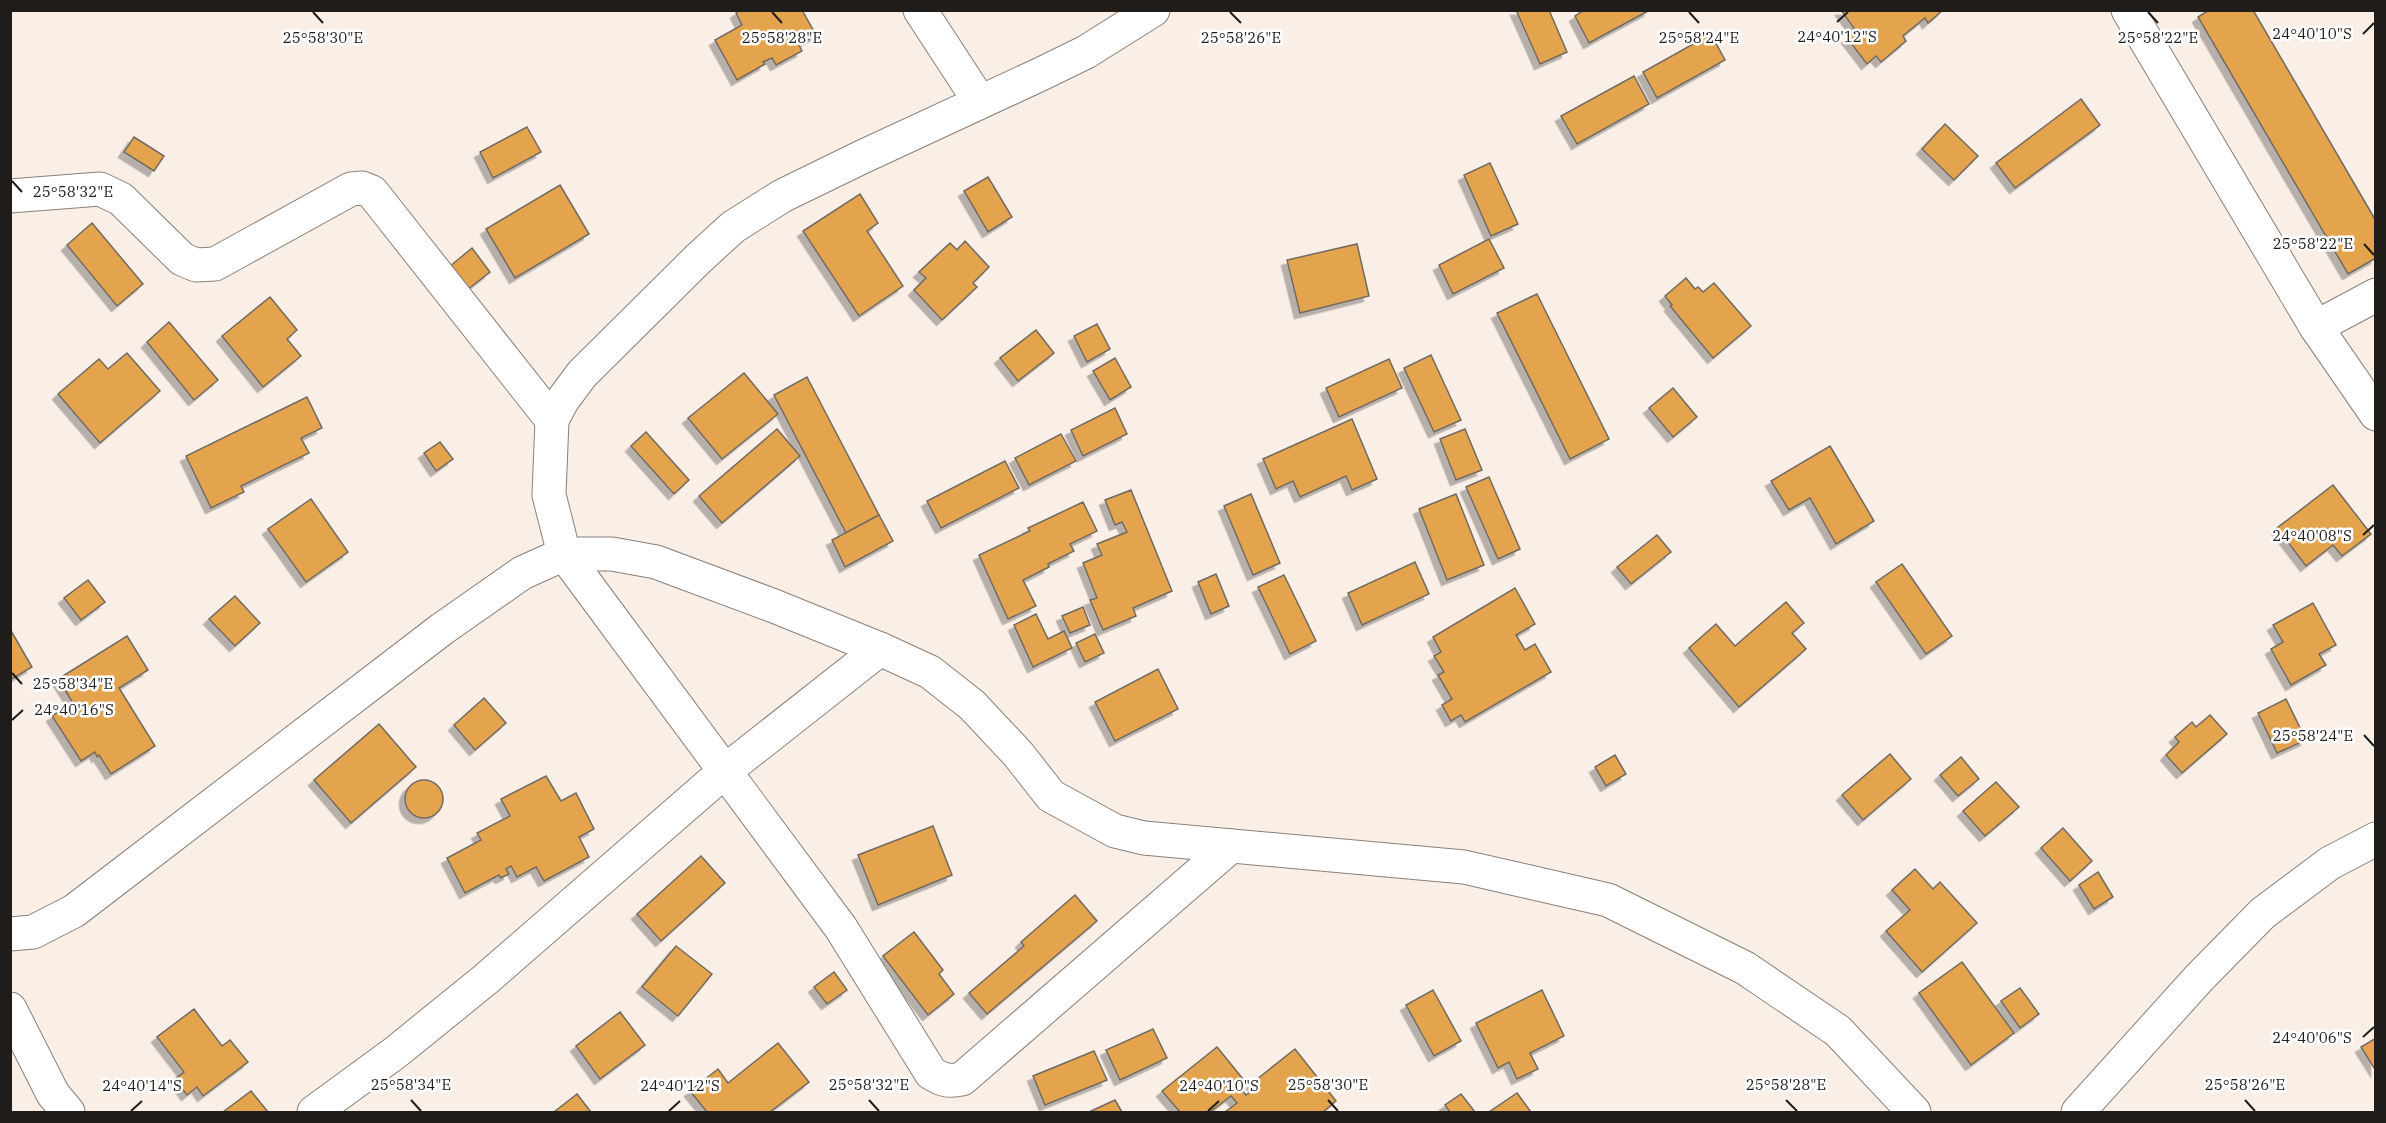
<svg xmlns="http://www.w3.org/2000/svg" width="2386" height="1123" font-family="'IBM Plex Serif',serif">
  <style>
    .building { fill: #e3a44e; stroke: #716a61; stroke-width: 1.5; filter: url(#shadow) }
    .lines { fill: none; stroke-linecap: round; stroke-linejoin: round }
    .minor-casing { stroke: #8a8079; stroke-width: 35 }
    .tertiary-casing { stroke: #8a8079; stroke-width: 35 }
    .minor { stroke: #fff; stroke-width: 33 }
    .tertiary { stroke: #fff; stroke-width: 33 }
    .ticks { fill: none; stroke: #201c19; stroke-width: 2 }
    .ticks-label { font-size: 15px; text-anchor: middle; fill: #201c19; stroke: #fefefe; stroke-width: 5; stroke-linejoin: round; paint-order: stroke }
  </style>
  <defs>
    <filter id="shadow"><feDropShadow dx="-5.5" dy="5.5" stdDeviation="0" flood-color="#0004"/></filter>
  </defs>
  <rect width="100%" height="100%" fill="#faefe7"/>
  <!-- building -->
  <g class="building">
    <polygon points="740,10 802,10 816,35 799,45 802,51 776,65 772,58 763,62 765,64 737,80 715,40 742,25 736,13"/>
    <polygon points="1516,10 1549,10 1567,52 1540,64"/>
    <polygon points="1584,10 1650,10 1589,43 1575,16"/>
    <polygon points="1841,10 1943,10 1928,23 1925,18 1903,36 1906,41 1881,62 1876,56 1867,64 1847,38 1856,31"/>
    <polygon points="2209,10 2253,10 2376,221 2376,258 2348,274 2198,17"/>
    <polygon points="1711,34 1725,60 1657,98 1643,72"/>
    <polygon points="1634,76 1649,104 1577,144 1561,116"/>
    <polygon points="2081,99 2100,125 2015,188 1996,163"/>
    <polygon points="1945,124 1978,156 1954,180 1922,149"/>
    <polygon points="527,127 541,152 493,178 480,152"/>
    <polygon points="134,137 164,156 154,171 124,152"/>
    <polygon points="1490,163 1518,224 1491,236 1464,175"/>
    <polygon points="988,177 1012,217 988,232 964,191"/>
    <polygon points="560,185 589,234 515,278 486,229"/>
    <polygon points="860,194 878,223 867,231 903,286 859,316 803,231"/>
    <polygon points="92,223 143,284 117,306 67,245"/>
    <polygon points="1489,239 1504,268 1453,294 1439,265"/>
    <polygon points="965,241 989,267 973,283 977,287 942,320 914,290 926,278 919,272 950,243 957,250"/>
    <polygon points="1357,244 1369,296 1300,313 1287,260"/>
    <polygon points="472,248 490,272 467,290 449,267"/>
    <polygon points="1686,278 1695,289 1698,287 1703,292 1714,283 1751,326 1713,358 1670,306 1672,305 1665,296"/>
    <polygon points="1537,294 1609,439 1570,459 1497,313"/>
    <polygon points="270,297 297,330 287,339 301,356 263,387 222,336"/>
    <polygon points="169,322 218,380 194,400 147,342"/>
    <polygon points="1097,324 1110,349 1087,362 1074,336"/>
    <polygon points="1036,330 1054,353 1018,381 1000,358"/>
    <polygon points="127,353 160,391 100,443 58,394 99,359 108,369"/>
    <polygon points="1431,355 1461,420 1434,432 1404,368"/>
    <polygon points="1115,358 1131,387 1110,400 1093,371"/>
    <polygon points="1389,359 1402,388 1339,417 1326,388"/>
    <polygon points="744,373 778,414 722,459 688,418"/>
    <polygon points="807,377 879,515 846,533 774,395"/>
    <polygon points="1673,388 1697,417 1673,437 1649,408"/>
    <polygon points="307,397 322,428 301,438 309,453 241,486 244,492 211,508 186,456"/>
    <polygon points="1115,408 1127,434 1083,456 1071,430"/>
    <polygon points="1352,419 1377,479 1352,490 1346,476 1300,497 1293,481 1276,489 1263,459"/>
    <polygon points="777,429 800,456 722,523 699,496"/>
    <polygon points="1465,429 1482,470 1456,480 1440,439"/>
    <polygon points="646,432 689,480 674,494 631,446"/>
    <polygon points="1061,434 1076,461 1029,485 1015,458"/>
    <polygon points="440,442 453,459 436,471 424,453"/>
    <polygon points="1830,446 1874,521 1836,544 1810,498 1789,510 1771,481"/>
    <polygon points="1005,461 1019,488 941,528 927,501"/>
    <polygon points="1489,477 1520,549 1498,559 1466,487"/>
    <polygon points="2333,485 2371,534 2342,556 2333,545 2306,566 2277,528"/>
    <polygon points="1131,490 1172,591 1133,608 1136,616 1103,630 1090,600 1097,598 1083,563 1102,555 1097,544 1127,532 1122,522 1115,525 1105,500"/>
    <polygon points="1251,494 1280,563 1253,575 1224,506"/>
    <polygon points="1456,494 1484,565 1447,580 1419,509"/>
    <polygon points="311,499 348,552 306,582 268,529"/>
    <polygon points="1083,502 1097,531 1070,544 1074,551 1048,564 1049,567 1023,580 1036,606 1008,619 979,555 1030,531 1028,528"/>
    <polygon points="879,515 893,541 845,567 832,540"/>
    <polygon points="1657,535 1671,552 1631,584 1617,567"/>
    <polygon points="1415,562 1429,594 1362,625 1348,593"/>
    <polygon points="1902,564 1952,636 1926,654 1876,582"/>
    <polygon points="1216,574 1229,606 1211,614 1198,582"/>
    <polygon points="1284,575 1316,641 1290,654 1258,587"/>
    <polygon points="88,580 105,602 81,620 64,598"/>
    <polygon points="1515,588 1535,624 1516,635 1525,650 1535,644 1551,672 1465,722 1461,715 1451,721 1442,705 1452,699 1438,675 1444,672 1434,656 1441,652 1433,637"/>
    <polygon points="235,596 260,623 235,646 209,619"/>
    <polygon points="1786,602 1804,623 1792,633 1806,649 1739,707 1689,648 1716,624 1735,646"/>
    <polygon points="2313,603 2336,645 2319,654 2326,665 2291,685 2271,649 2283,642 2273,625"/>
    <polygon points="1083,607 1090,625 1070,633 1062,616"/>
    <polygon points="1036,614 1048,639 1064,631 1072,648 1033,667 1014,625"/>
    <polygon points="10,629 32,667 10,680"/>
    <polygon points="1095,634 1104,653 1085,662 1076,643"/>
    <polygon points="127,636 148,670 119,688 155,746 111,774 99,755 97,757 95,752 81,761 52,716 73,703 58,679"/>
    <polygon points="1158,669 1178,709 1115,741 1095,702"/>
    <polygon points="484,698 506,723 475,750 454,725"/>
    <polygon points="2286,699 2306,740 2277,753 2258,713"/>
    <polygon points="2210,715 2227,734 2182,773 2166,755 2179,742 2175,737 2192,722 2196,727"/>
    <polygon points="379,724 416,767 351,823 314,780"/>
    <polygon points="1890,754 1911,779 1863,820 1842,795"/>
    <polygon points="1615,755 1626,774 1606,786 1595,767"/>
    <polygon points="1961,757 1979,779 1958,796 1940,775"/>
    <polygon points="546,776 561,801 576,793 594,829 579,837 589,857 544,881 536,867 517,877 511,866 506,869 509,874 501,878 499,875 465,893 447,858 481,840 477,833 510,816 501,799"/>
    <circle cx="424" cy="799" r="19"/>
    <polygon points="1996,782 2019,807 1985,836 1963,811"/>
    <polygon points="933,826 952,875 878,905 858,855"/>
    <polygon points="2063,828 2092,861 2070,881 2041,848"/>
    <polygon points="701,856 725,883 661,941 637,914"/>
    <polygon points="1915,869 1933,889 1940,882 1977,923 1922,972 1886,931 1910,910 1892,890"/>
    <polygon points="2098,872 2113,897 2094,909 2079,885"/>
    <polygon points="1075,895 1097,921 987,1014 969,993 1024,946 1021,942"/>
    <polygon points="914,932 943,970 939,974 954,994 928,1015 883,956"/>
    <polygon points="676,946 712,974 678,1016 642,987"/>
    <polygon points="1962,962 2014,1033 1971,1065 1919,993"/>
    <polygon points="834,972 847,990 827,1004 814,987"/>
    <polygon points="2020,988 2039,1014 2020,1028 2001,1001"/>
    <polygon points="1433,990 1461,1041 1434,1056 1406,1005"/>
    <polygon points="1542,990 1564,1036 1530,1053 1538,1069 1517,1079 1509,1062 1498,1068 1476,1023"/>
    <polygon points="194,1009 222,1046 230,1040 248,1062 203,1096 197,1087 187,1095 175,1079 184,1072 157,1037"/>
    <polygon points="620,1012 645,1045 600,1079 576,1046"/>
    <polygon points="1153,1029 1167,1058 1120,1080 1106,1050"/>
    <polygon points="2376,1038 2376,1071 2361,1047"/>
    <polygon points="778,1043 809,1082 770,1112 707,1112 690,1091 718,1069 728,1083"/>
    <polygon points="1217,1047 1247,1084 1241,1089 1246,1095 1256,1088 1252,1083 1295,1049 1336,1101 1323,1112 1225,1112 1237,1103 1231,1096 1210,1112 1180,1112 1162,1091"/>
    <polygon points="1094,1051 1107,1080 1045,1105 1033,1076"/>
    <polygon points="251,1091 268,1112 223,1112"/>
    <polygon points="1517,1093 1531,1112 1489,1112"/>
    <polygon points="577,1094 591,1112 554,1112"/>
    <polygon points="1461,1094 1475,1112 1450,1112 1445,1105"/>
    <polygon points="1115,1100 1122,1112 1089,1112"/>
  </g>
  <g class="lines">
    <!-- minor casing -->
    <g class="minor-casing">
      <g id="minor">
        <polyline points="920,10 980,102"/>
        <path d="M1153,10l-67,42 -45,22 -179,83 -80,39 -49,31 -35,32 -116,115 -20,27 -10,19 -3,75 15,59 277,374 90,145c11,7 18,9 31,6l269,-233"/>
        <polyline points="2128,10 2316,327 2376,414"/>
        <polyline points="10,196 100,189 121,199 182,259 196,265 215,264 351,189 362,188 372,192 552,420"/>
        <polyline points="2316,327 2376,295"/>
        <polyline points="10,934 33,932 74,911 442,629 522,573 564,554 612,554 656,562 774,606 880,649 930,672 972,705 1018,754 1051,796 1115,831 1144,838 1464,867 1608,900 1745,968 1838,1031 1914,1112"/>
        <polyline points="10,1009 53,1094 68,1112"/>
        <polyline points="314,1112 396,1052 486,979 725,771 880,649"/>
      </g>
    </g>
    <!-- tertiary casing -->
    <g class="tertiary-casing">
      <polyline id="tertiary" points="2078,1112 2200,977 2263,913 2330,863 2376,839"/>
    </g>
    <!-- minor -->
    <use href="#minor" class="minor"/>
    <!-- tertiary -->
    <use href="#tertiary" class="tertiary"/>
  </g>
  <!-- ticks -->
  <path class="ticks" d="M313,12l10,11M772,12l10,11M1230,12l11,11M1689,12l10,11M2148,12l10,11M1837,22l11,-10M2363,34l11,-11M12,181l10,11M2364,244l10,11M2363,535l11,-10M12,673l10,11M12,720l11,-10M2364,735l10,11M2363,1037l11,-10M411,1100l10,11M869,1100l10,11M1328,1100l10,11M1786,1100l11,11M2245,1100l10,11M131,1111l11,-10M669,1111l11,-10M1208,1111l11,-10"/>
  <g class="ticks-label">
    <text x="2312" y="39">24°40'10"S</text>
    <text x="1837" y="42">24°40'12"S</text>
    <text x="323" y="43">25°58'30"E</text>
    <text x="782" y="43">25°58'28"E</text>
    <text x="1241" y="43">25°58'26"E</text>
    <text x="1699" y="43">25°58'24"E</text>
    <text x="2158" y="43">25°58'22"E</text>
    <text x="73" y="197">25°58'32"E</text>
    <text x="2313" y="249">25°58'22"E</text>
    <text x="2312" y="541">24°40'08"S</text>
    <text x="73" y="689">25°58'34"E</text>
    <text x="74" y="715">24°40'16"S</text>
    <text x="2313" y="741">25°58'24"E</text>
    <text x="2312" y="1043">24°40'06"S</text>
    <text x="411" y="1090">25°58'34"E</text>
    <text x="869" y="1090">25°58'32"E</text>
    <text x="1328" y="1090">25°58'30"E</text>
    <text x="1786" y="1090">25°58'28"E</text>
    <text x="2245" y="1090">25°58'26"E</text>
    <text x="142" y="1091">24°40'14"S</text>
    <text x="680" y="1091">24°40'12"S</text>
    <text x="1219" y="1091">24°40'10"S</text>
  </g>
  <!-- border -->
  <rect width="2386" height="1123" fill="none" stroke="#201c19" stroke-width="24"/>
</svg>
